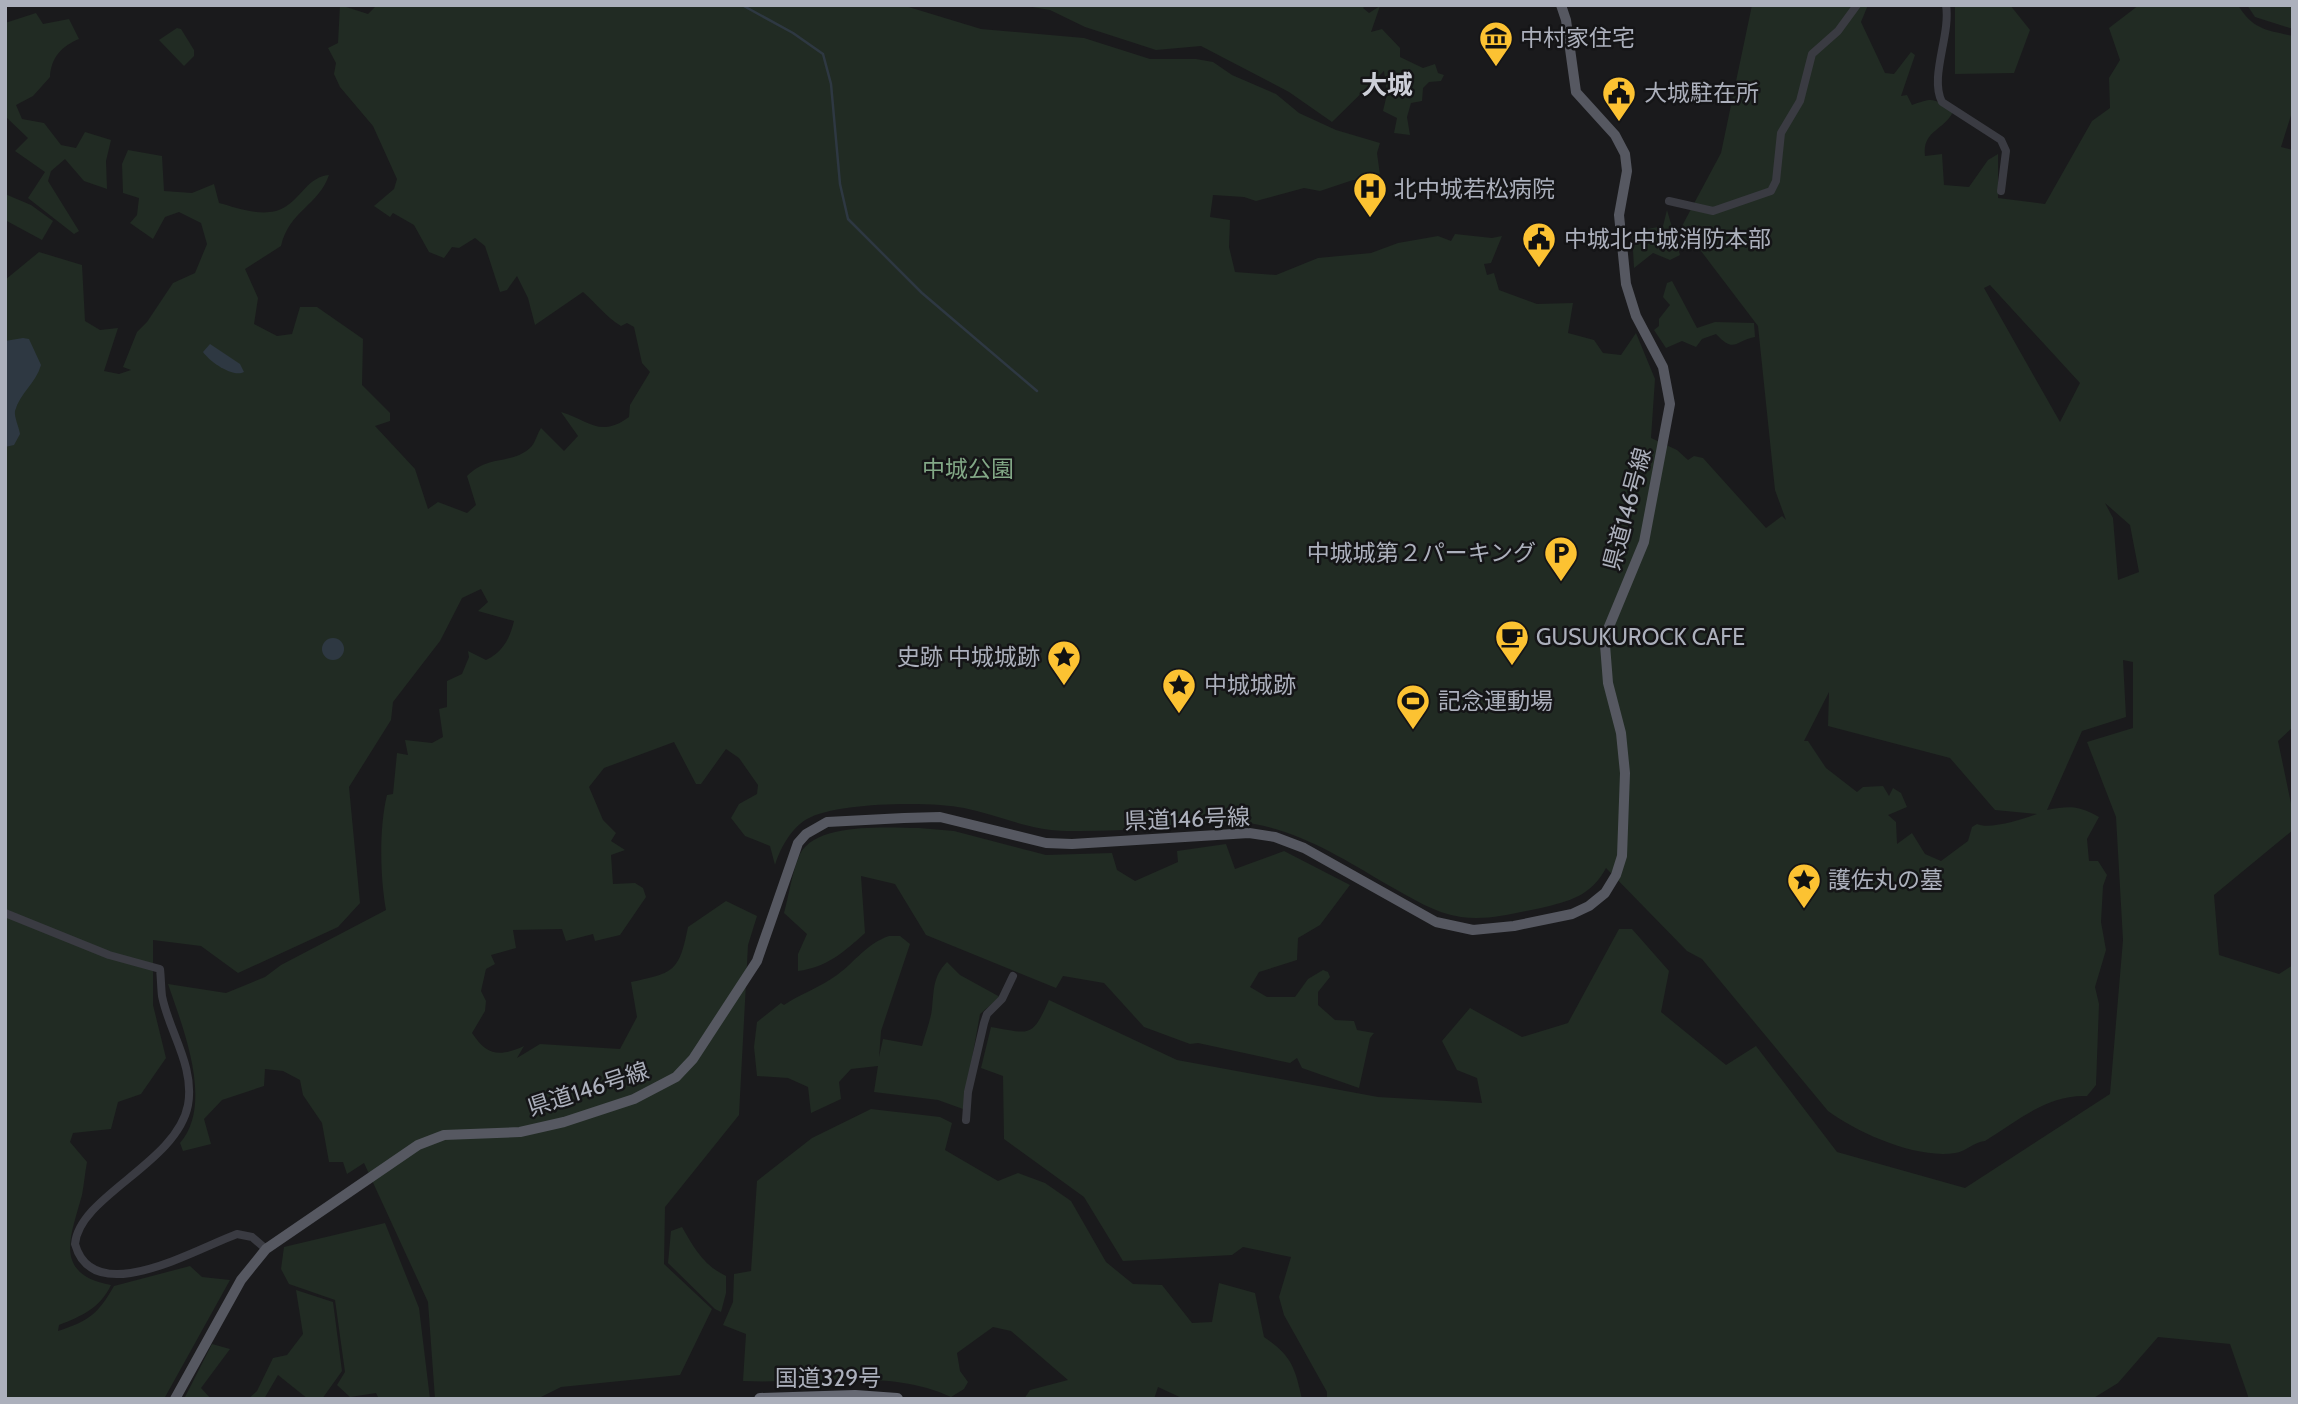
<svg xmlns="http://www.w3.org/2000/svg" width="2298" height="1404" font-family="Cabin,'Noto Sans JP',sans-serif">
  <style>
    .green { fill: #212b23; fill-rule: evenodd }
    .water { fill: #2e3842 }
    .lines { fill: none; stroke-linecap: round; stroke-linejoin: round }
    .stream { stroke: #2e3842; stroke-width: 2.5 }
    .minor { stroke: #3a3b42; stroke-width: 8 }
    .major { stroke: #565861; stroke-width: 10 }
    .highway { stroke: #666973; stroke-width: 12 }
    .labels { text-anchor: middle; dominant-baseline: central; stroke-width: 5; stroke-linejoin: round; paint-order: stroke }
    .poi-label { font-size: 23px; fill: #acb0bc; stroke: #151517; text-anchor: start }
    .park-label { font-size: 23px; fill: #82a886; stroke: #151517 }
    .street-label { font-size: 23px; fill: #acb0bc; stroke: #151517 }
    .quarter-label { font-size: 26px; font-weight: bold; fill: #cdcfd8; stroke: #151517 }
  </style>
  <rect width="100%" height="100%" fill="#1a1a1c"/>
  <!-- green -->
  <g class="green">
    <path d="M340,5l28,9 9,-9h525l79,24 103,9 66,21h46l17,3 19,13 44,19 23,19 37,17 44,13 -3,10 4,29 -28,-2 -33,11 -16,-3 -48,13 -12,-4 -31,-2 -3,22 20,3 -1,27 6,25 41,3 42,-17 53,-5 27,-10 40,-7 13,5 4,-7 37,4 10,-2 -11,27 -7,1 3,11 7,-2 5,17 38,14 36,-1 -5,30 26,7 9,13 18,2 15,-22 19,46 -4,59 26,12 11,10 6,-4 9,2 63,70 16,-12 4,4 -11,-30 -17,-164 -76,-100 39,-73 31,-148h116l-7,17 24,51 9,1 17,-22 4,3 -14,41 6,-1 5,10c23,-8 20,-7 41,7 -10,19 -31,19 -28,44l17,-2 2,31 25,2 19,-27 10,-6v44l47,6 47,-83 18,-13 -1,-30 11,-18 -11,-32 30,-23h99c15,25 29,25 55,31v73l-12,38 12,3v577l-15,14 15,72v17l-79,65 5,60 60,19 14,-9v434h-44l-19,-55 -72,-7 -40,46 -26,16h-765v-7l-43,-77 -5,-18 12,-40 -48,-10 -11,8 -109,6 -39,-64 -80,-58 -1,-63 -22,-8 10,-41c40,7 41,11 58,-27l128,60 201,37 104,6 -5,-25 -20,-8 -15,-29 28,-33 52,29 46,-14 51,-94h13l37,42 -8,41 65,53 30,-19 81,106 128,36 145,-94 13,-154 -7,-123 -29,-75 46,-14v-66l-10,-2 3,57 -44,14 -35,79c22,-4 31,-5 52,7l-12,22 2,22h9l9,14 -4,11 -2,36 5,28 -11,37 4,17 -3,81 -9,11c-39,-2 -70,25 -102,45 -12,1 -19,11 -30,12 -39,6 -97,-20 -127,-42l-126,-152 -15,-8 -81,-83c-15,28 -36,33 -65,40 -26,5 -53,13 -80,9 -27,-4 -49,-19 -73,-32 -51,-30 -97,-60 -157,-64 -54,5 -110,11 -164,10 -37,0 -68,-16 -103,-23 -33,-7 -128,-6 -157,11 -16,9 -27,30 -32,46l-5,-19 -25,-10 -14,-18 8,-14 18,-10 1,-9 -19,-27 -13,-9 -25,35h-5l-22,-42 -70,26 -15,19 14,33 13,13 -5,8 14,9 -14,5 2,29 22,-1 8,5 3,9 -26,38 -25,6 -2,-7 -27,7 -4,-12 -49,1 3,18 -25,7 4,9 -9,5 -5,22 5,10 -1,10 -13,22c15,23 28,24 52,13l-7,12 23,-14 80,5 17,-32 -6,-35c44,-9 48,-11 57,-55l38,-26 31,15 -9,29 -9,170 -74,92 -1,57 48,45 -32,66 -119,12 -24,12h-102l-7,-97 -64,-139 -17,11 -4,-12h-14l-7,-39 -19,-28 -3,-15 -17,-9 -18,-2 -1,17 -42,14 -18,19 7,25 -28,7 -3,-8c34,-39 3,-115 -12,-159l58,9 39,-16 16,-12 105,-55c-6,-33 -7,-82 1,-115l6,-1 4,-41 11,2 -3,-15 27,3 11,-6 -4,-28 8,-2v-26l15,-7 7,-17 -1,-6 18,9c17,-8 24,-22 28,-39l-36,-10 10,-9 -7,-13 -19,9 -22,43 -47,61 -2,18 -42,67 11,116 -22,24 -100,46 -37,-27 -48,-6v65l13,53 -25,36 -23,8 -7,27 -38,4 -3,9 17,20c-2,11 -3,22 -5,33 -11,41 -30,79 29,90 -11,23 -29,31 -52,40l-1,6c31,-10 40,-17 56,-45l76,-20 12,11 28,3 -66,119h-159v-1119l34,-28 43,13 3,56 15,9 18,-2 -14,43 15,3 12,-4 -8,-3 14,-35 10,-10 26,-39 22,-10 12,-29 -6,-21 -22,-11 -14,5 -12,22 -23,-16 7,-8 2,-17 -16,-5 -1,-29 6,-14 34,6 2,35 28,2 22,-9 5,19c19,5 47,16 66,4 17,-10 23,-30 44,-32 -10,30 -40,36 -48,71l-36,23 13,29 -4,26 23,12 15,-2 8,-27h17l46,32 -1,46 28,28v8l-15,5 40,43 13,40 10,-7 29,11 9,-8 -9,-29c22,-22 44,-11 63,-28 5,-4 7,-14 11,-20l23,23 14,-15 -17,-24c29,9 39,26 68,5l1,-12 20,-33 -8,-9 -8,-36 -7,-4 -6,3c-16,-10 -24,-22 -38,-34l-48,33 -7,-27 -11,-22 -10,14 -7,2 -15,-46 -10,-8 -16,10 -7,-1 -8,11 -15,-6 -15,-27 -21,-12 -3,4 -16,-11 20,-17 3,-10 -24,-53 -33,-39 -6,-13 2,-11 -8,-15 10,-5zM1990,285l90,98 -20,39 -76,-134zM2105,503l25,22 9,47 -21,8 -5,-62zM1829,692l-1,34 122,32 45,52 42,4c-14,5 -47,16 -60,10l-5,3 -4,14 -27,20 -16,-7 -13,-21 -15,11 -1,-22 -8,-7 19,-8 -6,-14 -8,-5 -4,8 -6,-10 -20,1 -6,5 -31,-24 -18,-27h-4z"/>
    <polygon points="1021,5 1366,5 1363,8 1369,13 1380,6 1371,32 1382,29 1400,48 1400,57 1423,68 1435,64 1438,73 1444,75 1441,81 1429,82 1423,88 1422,101 1411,103 1407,117 1410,135 1394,133 1397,118 1383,111 1387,94 1384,71 1332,122 1289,92 1201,46 1156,50 1085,27 1050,10"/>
    <polygon points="1955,5 2010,5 2030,30 2014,73 1955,74"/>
    <polygon points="2247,5 2293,5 2293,29 2255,17"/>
    <path d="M36,13l7,11 26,-5 10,20c-17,7 -28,18 -29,38l-17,19 -17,9 6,14 22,4 17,22 15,3 9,-16 26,8 -5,21 1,28 -23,-8 -19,-22 -14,12 -3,10 31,50 -5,3 -46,-36 17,-26 -30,-21 13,-13 -23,-22v-93z"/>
    <polygon points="177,28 181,29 194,50 194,56 184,66 159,40"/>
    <polygon points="5,194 31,205 53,221 42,240 5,220"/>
    <polygon points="1667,210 1680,255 1670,260 1653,253 1634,268 1632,232 1663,226"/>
    <path d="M1672,281l25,47 18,-6 39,1 1,14c-21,4 -20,17 -39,-3l-14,5 -6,8 -14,-6 -16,7 -12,-18 5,-4v-7l11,-14 -7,-8 4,-14z"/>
    <path d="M919,828l35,3 92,24 66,-2 5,17 18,11 43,-19 -1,-11 49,-7 9,25 49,-18 66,34 -30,40 -22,13 -1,22 -38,12 -9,15 17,10h28l13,-18 15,-9 5,2 2,5 -12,15v13l17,15 19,1 3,9 17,3 -4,5 -11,50 -57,-20 -5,-10 -7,5 -92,-20 -8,1 -46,-17 -40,-44 -41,-7 -7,12 -130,-53 -31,-51 -34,-8 4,57c-22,20 -38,34 -67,38v-17l9,-20 -23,-21c5,-18 8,-41 16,-59 17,-32 87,-26 119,-26z"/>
    <path d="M889,936h11l10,8 -29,87 -2,26 4,-18 39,7c3,-12 9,-26 10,-38 2,-18 1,-32 15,-46l13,13 40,22 -20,17 -17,95 -25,-9 -64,-8 4,-26 -27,3 -12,13 2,17 -30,14 -3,-26 -20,-9 -31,-2 -3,-29 3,-25 24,-19 3,2c18,-12 35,-17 53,-30 19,-14 29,-31 52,-39z"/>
    <path d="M871,1109l69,8 12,6 -7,27 53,31 20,-8 27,10 26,18 35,61 27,22 29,1 30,38 20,-1 7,-39 36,10 9,44c27,18 31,30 38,62h-118l-26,-12 -4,12h-130l6,-9 38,-10 -57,-49 -18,-4 -36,26 3,18 8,11 -4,7 -13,8c-62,-29 -141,-13 -208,-16l3,-47 -23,-9 10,-23 1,-28 17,-3 6,-90 55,-43z"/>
    <polygon points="385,1223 419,1308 430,1399 379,1399 376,1393 350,1397 337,1385 345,1372 335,1300 289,1284 281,1269 284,1247"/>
    <path d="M682,1227c12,21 21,38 44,49v17l-5,19 -6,-3 -47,-46 3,-32z"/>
    <polygon points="296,1290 333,1302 342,1371 322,1399 308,1399 278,1375 264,1399 248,1399 257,1391 273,1358 287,1355 303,1334"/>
    <polygon points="212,1344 230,1349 201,1388 211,1399 184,1399"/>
  </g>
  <!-- water -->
  <g class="water">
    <path d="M23,338l6,1 12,26c-5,18 -21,28 -26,46 -1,6 4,16 5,23l-6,11 -9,2v-106z"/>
    <path d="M210,344l30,20 4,8c-11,6 -34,-10 -41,-20z"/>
    <circle cx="333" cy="649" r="11"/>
  </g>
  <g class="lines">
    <!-- stream -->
    <polyline class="stream" points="742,5 793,33 823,54 831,84 840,184 848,219 922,293 1037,391"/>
    <!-- minor -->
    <g class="minor">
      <path d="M1946,5c5,30 -17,72 -4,97l59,38 5,11 -5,40"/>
      <polyline points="1669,201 1713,211 1771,191 1776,181 1781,133 1800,101 1812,54 1838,31 1857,5"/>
      <path d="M5,913l104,42 51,14c1,9 1,18 2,27 7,36 33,70 26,109 -11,58 -109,91 -113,139 18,66 121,5 162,-10l15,3 14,12"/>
      <polyline points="966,1120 968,1092 984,1023 987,1014 1002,999 1013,976"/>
    </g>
    <!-- major -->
    <polyline class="major" points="175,1399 241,1280 266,1249 418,1145 444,1135 520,1132 564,1122 634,1099 676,1077 693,1059 757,961 798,843 806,834 827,822 904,818 940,817 1046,843 1072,844 1249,833 1275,837 1304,848 1436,922 1473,930 1514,926 1572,914 1589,906 1605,893 1616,875 1622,856 1625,773 1621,733 1608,683 1605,645 1608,629 1644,542 1670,404 1663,367 1636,316 1626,284 1619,215 1627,171 1625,154 1615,135 1576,92 1566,20 1561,5"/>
    <!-- highway -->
    <polyline class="highway" points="760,1399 855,1396 897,1399"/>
  </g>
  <!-- icons -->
  <defs>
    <g id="museum-pin" transform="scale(1.75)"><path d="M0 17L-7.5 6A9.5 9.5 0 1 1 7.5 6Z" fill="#fcc232" stroke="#151517"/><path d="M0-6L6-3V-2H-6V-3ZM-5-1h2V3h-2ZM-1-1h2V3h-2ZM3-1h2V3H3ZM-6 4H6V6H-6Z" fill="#111"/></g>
    <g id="civic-pin" transform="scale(1.75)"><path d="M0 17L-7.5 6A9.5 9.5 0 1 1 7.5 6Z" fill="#fcc232" stroke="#151517"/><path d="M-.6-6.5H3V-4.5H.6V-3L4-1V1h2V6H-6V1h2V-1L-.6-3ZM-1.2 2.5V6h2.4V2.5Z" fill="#111"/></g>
    <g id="hospital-pin" transform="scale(1.75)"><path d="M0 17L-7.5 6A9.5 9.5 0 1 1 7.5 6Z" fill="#fcc232" stroke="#151517"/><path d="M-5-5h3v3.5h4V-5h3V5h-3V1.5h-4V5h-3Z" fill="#111"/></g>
    <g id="parking-pin" transform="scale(1.75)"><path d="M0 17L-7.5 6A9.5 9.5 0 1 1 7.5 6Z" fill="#fcc232" stroke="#151517"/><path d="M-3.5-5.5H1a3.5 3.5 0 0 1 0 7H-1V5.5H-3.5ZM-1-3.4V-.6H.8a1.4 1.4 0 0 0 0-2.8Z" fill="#111"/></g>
    <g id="cafe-pin" transform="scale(1.75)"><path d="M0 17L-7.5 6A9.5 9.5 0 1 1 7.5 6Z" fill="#fcc232" stroke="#151517"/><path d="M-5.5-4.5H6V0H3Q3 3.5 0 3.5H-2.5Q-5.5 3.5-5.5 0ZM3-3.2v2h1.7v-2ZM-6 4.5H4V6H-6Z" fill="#111"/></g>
    <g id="sight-pin" transform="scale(1.75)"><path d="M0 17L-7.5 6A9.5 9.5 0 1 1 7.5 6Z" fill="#fcc232" stroke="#151517"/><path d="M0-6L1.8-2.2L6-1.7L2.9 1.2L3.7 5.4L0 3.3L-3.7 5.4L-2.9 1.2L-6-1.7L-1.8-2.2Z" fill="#111"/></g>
    <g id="stadium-pin" transform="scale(1.75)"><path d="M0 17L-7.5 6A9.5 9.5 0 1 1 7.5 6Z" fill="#fcc232" stroke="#151517"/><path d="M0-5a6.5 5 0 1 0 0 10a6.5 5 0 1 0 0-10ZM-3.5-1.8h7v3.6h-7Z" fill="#111"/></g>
  </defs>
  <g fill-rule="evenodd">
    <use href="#museum-pin" x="1496" y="38"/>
    <use href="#civic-pin" x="1619" y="93"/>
    <use href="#hospital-pin" x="1370" y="189"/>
    <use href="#civic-pin" x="1539" y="239"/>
    <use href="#parking-pin" x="1561" y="553"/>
    <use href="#cafe-pin" x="1512" y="637"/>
    <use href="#sight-pin" x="1064" y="657"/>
    <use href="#sight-pin" x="1179" y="685"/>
    <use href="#stadium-pin" x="1413" y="701"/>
    <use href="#sight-pin" x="1804" y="880"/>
  </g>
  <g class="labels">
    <!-- poi labels -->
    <g class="poi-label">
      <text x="1520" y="38">中村家住宅</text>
      <text x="1644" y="93">大城駐在所</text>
      <text x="1394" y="189">北中城若松病院</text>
      <text x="1564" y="239">中城北中城消防本部</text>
      <text x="1536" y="553" text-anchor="end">中城城第２パーキング</text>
      <text x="1536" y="637">GUSUKUROCK CAFE</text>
      <text x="1040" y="657" text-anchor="end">史跡 中城城跡</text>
      <text x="1204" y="685">中城城跡</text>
      <text x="1438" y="701">記念運動場</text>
      <text x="1828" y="880">護佐丸の墓</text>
    </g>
    <!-- park labels -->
    <g class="park-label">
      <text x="968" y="469">中城公園</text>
    </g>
    <!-- street labels -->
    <g class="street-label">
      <text transform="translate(1627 509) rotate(-75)">県道146号線</text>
      <text transform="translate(1187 819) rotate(-2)">県道146号線</text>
      <text transform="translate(588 1089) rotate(-18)">県道146号線</text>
      <text x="828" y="1378">国道329号</text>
    </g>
    <!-- quarter labels -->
    <g class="quarter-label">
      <text x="1387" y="85">大城</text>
    </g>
  </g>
  <!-- border -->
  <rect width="2298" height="1404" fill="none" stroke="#acb0bc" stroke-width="14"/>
</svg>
